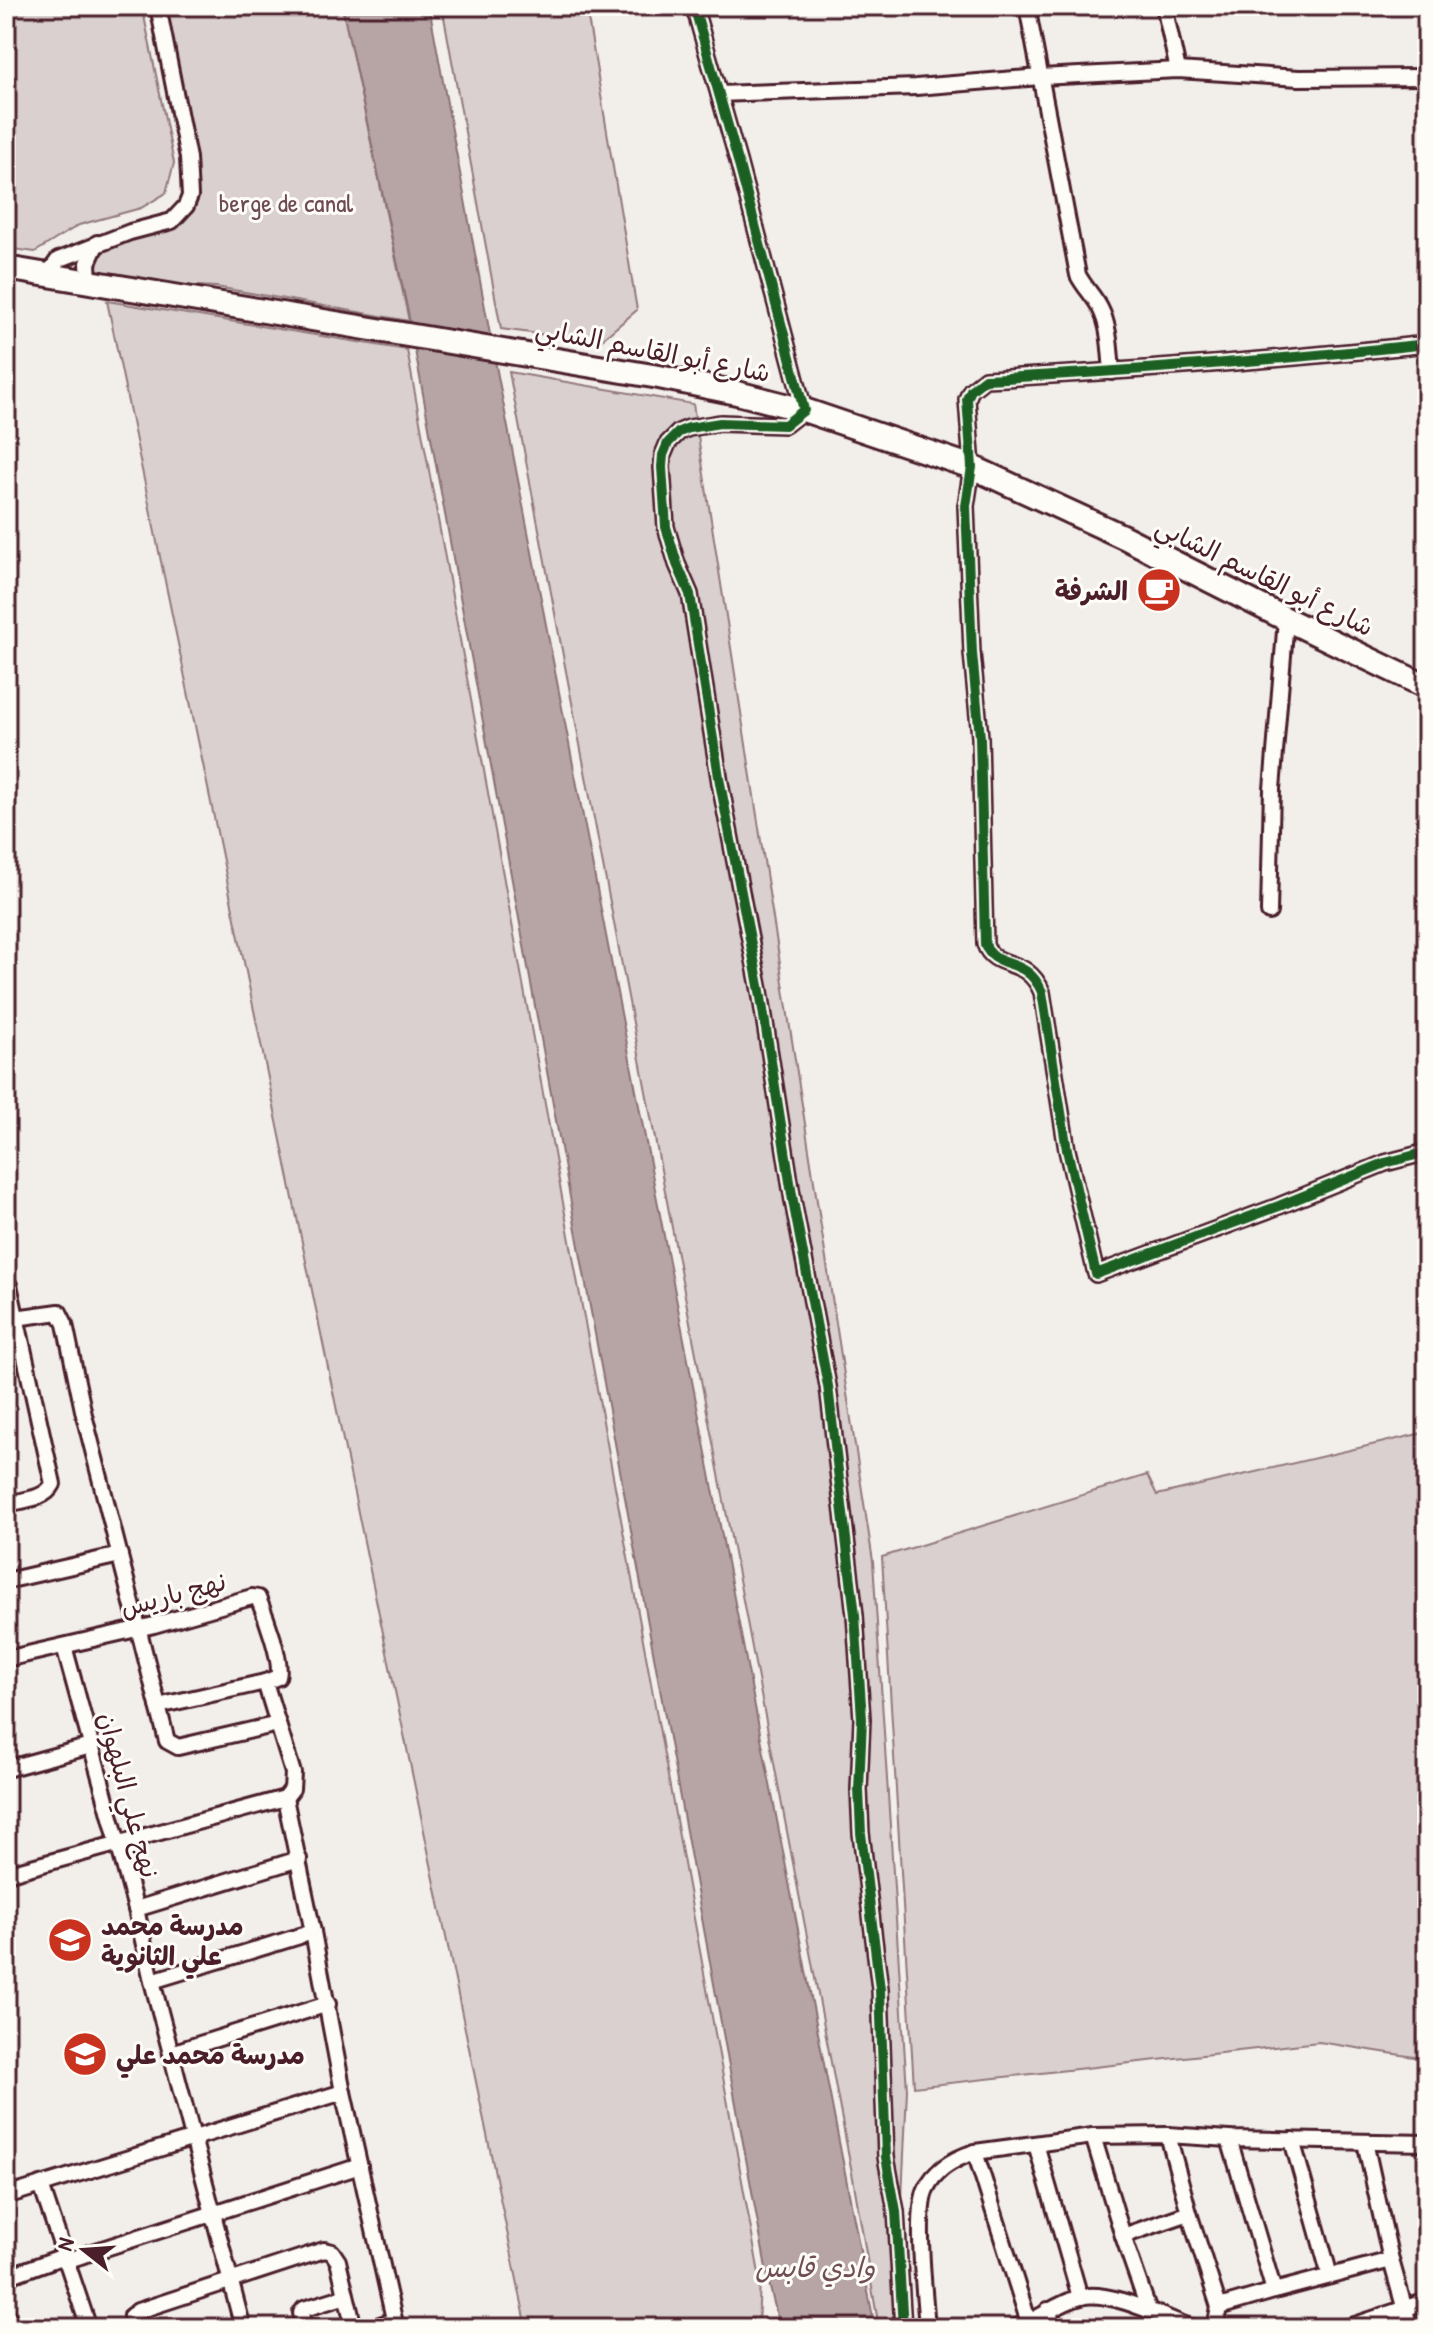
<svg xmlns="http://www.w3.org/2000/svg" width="1433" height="2334" font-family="'Patrick Hand','Playpen Sans Arabic',sans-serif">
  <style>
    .green { fill: #d9d0cf; stroke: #92787d; stroke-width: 2 }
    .water { fill: #b7a5a6; stroke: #8b6f75; stroke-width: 2 }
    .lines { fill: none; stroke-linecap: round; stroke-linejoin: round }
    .minor-casing { stroke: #4a1f2b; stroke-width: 20 }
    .primary-casing { stroke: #4a1f2b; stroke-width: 28 }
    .minor { stroke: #fdfcf7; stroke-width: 14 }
    .primary { stroke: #fdfcf7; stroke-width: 22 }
    .cycleway-casing { stroke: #fdfcf7; stroke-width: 15 }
    .cycleway { stroke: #1b5e20; stroke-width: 10 }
    .labels { text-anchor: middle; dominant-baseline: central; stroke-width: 6; stroke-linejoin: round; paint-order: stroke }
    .park-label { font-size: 26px; fill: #6e4b54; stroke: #fdfcf7 }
    .street-label { font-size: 26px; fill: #4a1f2b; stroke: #fdfcf7 }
    .poi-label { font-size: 26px; font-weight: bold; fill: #4a1f2b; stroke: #fdfcf7; text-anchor: start }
    .water-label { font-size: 28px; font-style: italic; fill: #704e56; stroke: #fdfcf7 }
  </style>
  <rect width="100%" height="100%" fill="#f2efeb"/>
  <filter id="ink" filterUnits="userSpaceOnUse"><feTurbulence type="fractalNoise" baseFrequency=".0125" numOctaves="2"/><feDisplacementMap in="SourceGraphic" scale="16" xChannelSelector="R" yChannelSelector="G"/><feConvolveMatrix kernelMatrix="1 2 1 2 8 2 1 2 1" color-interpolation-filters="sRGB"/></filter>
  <g filter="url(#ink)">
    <!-- green -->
    <g class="green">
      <polygon points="6,6 142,6 174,163 166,193 141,208 79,225 35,252 6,248"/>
      <polygon points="158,6 342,6 409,321 216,287 89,281 97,243 172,221 190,196"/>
      <polygon points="442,6 586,6 637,310 599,342 501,329"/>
      <polygon points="107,301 407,350 760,2279 758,2328 527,2328"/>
      <polygon points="509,372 693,404 873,1561 907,2090 896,2328 879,2328 853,2178"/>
      <polygon points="1427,1432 1427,2059 1319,2042 914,2087 882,1557 1147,1475 1157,1495"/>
    </g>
    <!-- water -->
    <polygon class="water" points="342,6 429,6 491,340 875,2328 780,2328 768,2279 408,312"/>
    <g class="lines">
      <!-- minor casing -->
      <g class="minor-casing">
        <g id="minor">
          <polyline points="694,6 738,161 804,410 785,425 720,423 689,428 679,432 668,443 663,455 662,467 666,527 677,564 690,594 720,783 760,991 793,1201 828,1386 855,1615 862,1719 859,1790 861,1833 880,1989 886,2157 896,2211 903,2328"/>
          <path d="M1027,6l51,269c6,12 16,21 22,33 10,19 10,43 12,64"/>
          <polyline points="1164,6 1178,70"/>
          <polyline points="719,94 916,87 1040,77 1178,70 1299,78 1427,77"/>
          <polyline points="48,274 58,260 130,232 172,221 186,206 190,196 188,158 158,6"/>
          <polyline points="89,281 88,263 97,243"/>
          <path d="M1427,344c-147,16 -294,27 -442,35l-14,11 -4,9 5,68 -6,39 6,147 8,84 5,207c10,28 41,10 57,48l25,158 29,124 183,-68 106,-43 42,-11"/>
          <polyline points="1269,912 1272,789 1286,619"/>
          <path d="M6,1282l3,3 44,199c-8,16 -31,16 -47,20"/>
          <polyline points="15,1318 59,1312 65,1324 84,1415 167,1741 178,1747 278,1724"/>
          <polyline points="6,1581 120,1555"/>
          <polyline points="64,1646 136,1909 152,1981 243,2328"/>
          <path d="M6,1659l148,-34 98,-28 6,1c7,16 25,64 20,79l-13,5 -107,24"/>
          <polyline points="6,1769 91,1746"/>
          <polyline points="285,1798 313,1932 343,2092 396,2328"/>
          <polyline points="6,1874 285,1798 292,1789 293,1773 265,1682"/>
          <polyline points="136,1909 299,1859"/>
          <polyline points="152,1981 313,1932"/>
          <polyline points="171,2053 328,2004"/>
          <polyline points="1168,2135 1189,2213 1219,2307"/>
          <polyline points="1093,2136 1123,2236 1149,2311"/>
          <polyline points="1229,2139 1274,2291"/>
          <polyline points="1292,2140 1330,2276"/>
          <polyline points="1365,2142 1391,2260 1410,2328"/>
          <polyline points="1036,2144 1080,2297"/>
          <polyline points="975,2152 1029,2323"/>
          <polyline points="41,2185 89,2328"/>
          <polyline points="6,2196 343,2092"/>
          <polyline points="1123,2236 1189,2213"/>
          <polyline points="65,2261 360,2166"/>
          <polyline points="6,2277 64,2256"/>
          <polyline points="1048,2310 1054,2328"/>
          <polyline points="6,2311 12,2328"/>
          <polyline points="133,2328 131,2316 138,2311 324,2250 332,2252 338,2261 354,2328"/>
          <polyline points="304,2328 301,2313 304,2309 346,2296"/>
          <polyline points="372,2328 394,2320"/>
          <path d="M927,2328c-2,-30 -12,-115 -1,-139 9,-20 30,-31 49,-37l118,-16 75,-1 61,4 198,4"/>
          <path d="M1014,2328c24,-7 42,-25 67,-31 27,-8 84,21 112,31"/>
          <polyline points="1215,2328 1219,2307 1274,2291 1391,2260"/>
          <polyline points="1346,2328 1427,2301"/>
        </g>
      </g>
      <!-- primary casing -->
      <g class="primary-casing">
        <polyline id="primary" points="6,268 659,377 737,393 804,410 972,467 1124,537 1286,619 1427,687"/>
      </g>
      <!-- minor -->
      <use href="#minor" class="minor"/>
      <!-- primary -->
      <use href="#primary" class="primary"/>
      <!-- cycleway casing -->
      <g class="cycleway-casing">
        <g id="cycleway">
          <polyline points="694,6 738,161 804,410 785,425 720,423 689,428 679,432 668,443 663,455 662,467 666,527 677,564 690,594 720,783 760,991 793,1201 828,1386 855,1615 862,1719 859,1790 861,1833 880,1989 886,2157 896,2211 903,2328"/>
          <path d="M1427,344c-147,16 -294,27 -442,35l-14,11 -4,9 5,68 -6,39 6,147 8,84 5,207c10,28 41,10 57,48l25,158 29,124 183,-68 106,-43 42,-11"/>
        </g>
      </g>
      <!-- cycleway -->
      <use href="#cycleway" class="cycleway"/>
    </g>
  </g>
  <!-- icons -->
  <defs>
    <g id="cafe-disc" transform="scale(2.3)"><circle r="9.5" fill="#c8321e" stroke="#fdfcf7"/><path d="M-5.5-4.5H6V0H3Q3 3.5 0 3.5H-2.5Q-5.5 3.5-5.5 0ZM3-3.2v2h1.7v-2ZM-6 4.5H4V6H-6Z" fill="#fff"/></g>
    <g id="school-disc" transform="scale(2.3)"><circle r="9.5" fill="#c8321e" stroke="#fdfcf7"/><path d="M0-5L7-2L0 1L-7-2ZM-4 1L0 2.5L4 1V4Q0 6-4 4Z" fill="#fff"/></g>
  </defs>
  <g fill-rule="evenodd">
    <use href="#cafe-disc" x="1159" y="590"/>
    <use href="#school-disc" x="70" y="1940"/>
    <use href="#school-disc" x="85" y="2054"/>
  </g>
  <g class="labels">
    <!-- park labels -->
    <g class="park-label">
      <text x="286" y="202">berge de canal</text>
    </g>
    <!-- street labels -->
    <g class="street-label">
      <text transform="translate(653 350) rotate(11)">شارع أبو القاسم الشابي</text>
      <text transform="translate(1265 576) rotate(26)">شارع أبو القاسم الشابي</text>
      <text transform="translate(173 1594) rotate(-15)">نهج باريس</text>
      <text transform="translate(129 1795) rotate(75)">نهج علي البلهوان</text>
    </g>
    <!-- poi labels -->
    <g class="poi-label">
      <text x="1128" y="590" text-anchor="end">الشرفة</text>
      <text x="101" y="1925">مدرسة محمد<tspan x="101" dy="30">علي الثانوية</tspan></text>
      <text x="116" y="2054">مدرسة محمد علي</text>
    </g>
    <!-- water labels -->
    <g class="water-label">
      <text x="815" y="2267">وادي قابس</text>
    </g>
  </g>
  <!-- margin -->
  <rect width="1433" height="2334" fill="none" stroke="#fdfcf7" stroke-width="32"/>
  <rect x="16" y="16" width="1401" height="2302" fill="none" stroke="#4a1f2b" stroke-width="3" filter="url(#ink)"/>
  <!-- north arrow -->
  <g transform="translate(84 2250) rotate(287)" stroke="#fdfcf7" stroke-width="6" paint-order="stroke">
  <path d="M0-6L14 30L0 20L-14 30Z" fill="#4a1f2b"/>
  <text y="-12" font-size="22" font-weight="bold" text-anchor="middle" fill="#4a1f2b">N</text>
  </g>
</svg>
